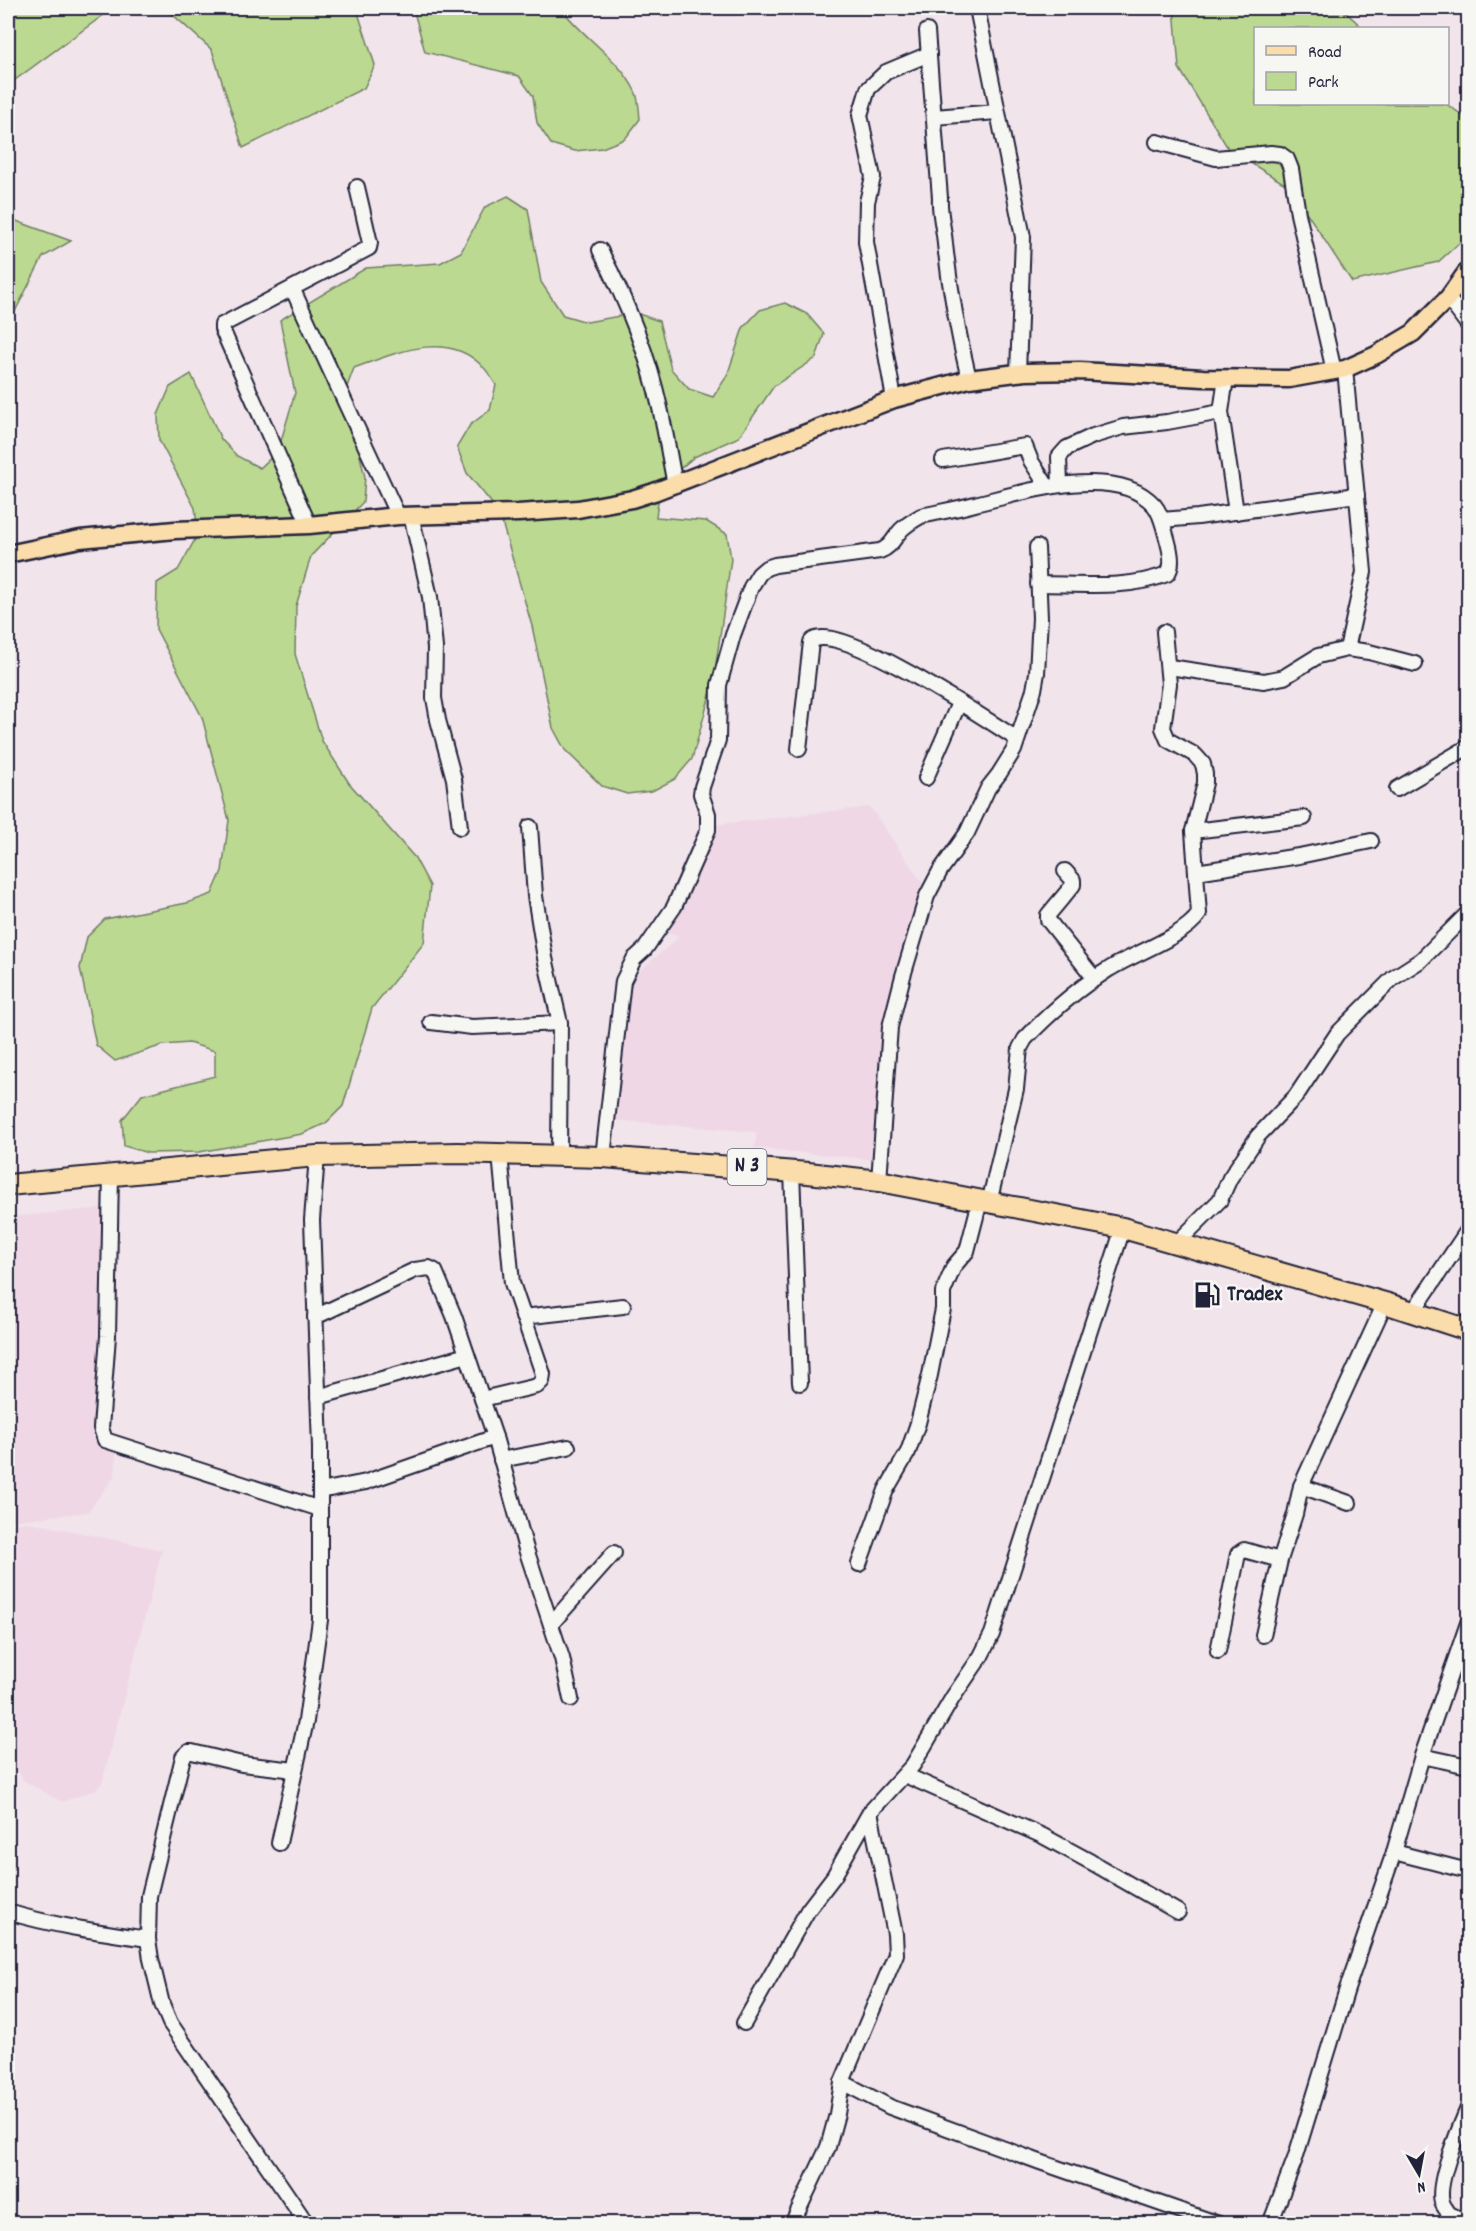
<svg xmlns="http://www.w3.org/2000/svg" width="1476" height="2231" font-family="Dekko,sans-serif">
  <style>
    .built { fill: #efd7e6 }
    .green { fill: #bcd991; stroke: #6f7e66; stroke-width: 1.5 }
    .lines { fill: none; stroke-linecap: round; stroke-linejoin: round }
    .minor-casing { stroke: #22223b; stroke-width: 18 }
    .major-casing { stroke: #22223b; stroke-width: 21 }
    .highway-casing { stroke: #22223b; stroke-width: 24 }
    .minor { stroke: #f6f6f2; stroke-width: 14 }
    .major { stroke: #fbddab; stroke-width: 16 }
    .highway { stroke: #fbddab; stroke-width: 20 }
    .labels { text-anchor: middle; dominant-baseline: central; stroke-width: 4.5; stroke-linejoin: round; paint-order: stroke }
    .shield { fill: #f6f6f2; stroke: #626272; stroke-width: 1.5 }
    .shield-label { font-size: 21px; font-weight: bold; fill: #22223b }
    .poi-label { font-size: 22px; font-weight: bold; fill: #22223b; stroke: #f6f6f2; text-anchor: start }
  </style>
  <rect width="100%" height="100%" fill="#f2e4eb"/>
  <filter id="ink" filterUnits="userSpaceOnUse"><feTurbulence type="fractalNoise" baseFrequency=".0167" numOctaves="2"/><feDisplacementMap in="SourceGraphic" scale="12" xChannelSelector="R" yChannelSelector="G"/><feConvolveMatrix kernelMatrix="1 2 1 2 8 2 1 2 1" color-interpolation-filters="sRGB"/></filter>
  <g filter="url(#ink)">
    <!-- built -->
    <g class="built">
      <polygon points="870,807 926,888 913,924 882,1041 878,1160 754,1148 757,1132 612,1120 628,981 679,937 665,932 712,825"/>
      <polygon points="105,1208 96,1442 116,1454 115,1475 88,1512 8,1521 8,1217"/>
      <polygon points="29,1522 162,1550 102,1783 95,1790 62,1802 24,1781 8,1752 8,1525"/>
    </g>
    <!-- green -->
    <g class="green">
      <polygon points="8,8 113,8 8,85"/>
      <polygon points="150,8 360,8 359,16 375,65 364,88 243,148 212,50 172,14"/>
      <path d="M413,8h148c22,30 57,49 74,83 4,8 4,19 5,28l-15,20 -23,9 -27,3 -24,-7 -14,-21 -4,-27 -14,-20 -94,-24z"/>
      <polygon points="1174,8 1341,8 1363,28 1256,28 1256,104 1446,104 1468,119 1468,235 1438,262 1352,282 1290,187 1229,150 1179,68"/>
      <path d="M508,196l20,13 13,73 22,33 24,7 49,-9 23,8 12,48 18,20 24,8 14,-21 16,-48 17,-18 25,-7 22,11 17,20 -8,24 -42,28 -35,51 -45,20 -34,29 -4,31 50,4 21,13 4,25 -18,125 -21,75 -17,20 -23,12 -25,3 -25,-8 -37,-36 -12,-22 -21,-102 -33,-114 -32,-39 -10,-26 13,-22 20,-15 6,-25c-4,-6 -8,-14 -14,-19 -35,-37 -89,-12 -128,2l-9,24 20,85 -2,25 -52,54 -15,50 -1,48 27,87 27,42 66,75 15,28 -6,57 -52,65 -29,98 -17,17 -24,11 -103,18 -51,1 -24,-7 -2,-26 20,-25 73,-19v-25l-26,-8 -26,2 -48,16 -19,-16 -16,-77 7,-31 18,-18 82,-16 25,-9 10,-23 7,-51 -27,-103 -46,-88 1,-46 21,-13 20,-36 -3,-26 -36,-68 -1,-25 12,-28 21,-13 30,65 16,17 23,12 18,-17 17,-58 -15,-73 86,-52 74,-5 21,-11 24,-45z"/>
      <polygon points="8,218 71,241 43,257 8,325"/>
    </g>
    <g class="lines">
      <!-- minor casing -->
      <g class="minor-casing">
        <g id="minor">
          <polyline points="977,8 1023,237 1018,373"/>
          <path d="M927,31l13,167c-1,16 4,30 5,46 5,46 13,90 24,135"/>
          <polyline points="934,117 997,112"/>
          <polyline points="1157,142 1216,158 1271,153 1280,154 1287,159 1291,169 1298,214 1334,371"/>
          <path d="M600,250c26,50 48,103 60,158 6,26 10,52 15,77"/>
          <polyline points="293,290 398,516"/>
          <polyline points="1448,298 1468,325"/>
          <polyline points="1345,369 1364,572 1347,649"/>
          <polyline points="1226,378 1221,412 1236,512"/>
          <polyline points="894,399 866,242 867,202 873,177 860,115 868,89 886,72 929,54"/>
          <polyline points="943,460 1025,446 1031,461 1047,486"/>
          <polyline points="1060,485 1059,457 1067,448 1093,436 1123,427 1167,422 1221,412"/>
          <polyline points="411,515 430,597 435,648 434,698 438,720 454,779 460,827"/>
          <polyline points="1162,520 1198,517 1357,495"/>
          <polyline points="309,525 222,329 222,325 369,248 370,243 357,187"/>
          <polyline points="1169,667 1264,681 1284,677 1318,656 1347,649 1369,652 1415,664"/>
          <path d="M799,749l12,-107c22,-26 179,80 206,97"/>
          <polyline points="926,778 959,703"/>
          <polyline points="1397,789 1468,747"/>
          <polyline points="530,827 535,896 545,958 560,1023 559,1156"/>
          <polyline points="1193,831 1304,818"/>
          <polyline points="1065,871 1073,880 1073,885 1048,915 1048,920 1095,979"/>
          <polyline points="1196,872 1299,856 1371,841"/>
          <polyline points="431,1022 472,1027 560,1023"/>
          <path d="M603,1157l20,-176 11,-22 11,-10 29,-42 31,-70 3,-7v-16l-7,-20 1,-7 16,-47 1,-55 14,-50 18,-48 8,-13 7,-6 9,-3 105,-14c11,-4 13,-12 21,-21 6,-6 13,-10 20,-14 18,-4 36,-7 54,-12 47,-11 141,-42 179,1 7,8 9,20 12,30 3,10 9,31 1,39 -40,16 -86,10 -129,10"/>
          <polyline points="792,1171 800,1383"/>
          <polyline points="111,1174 108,1336 101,1428 105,1440 320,1509"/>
          <polyline points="879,1181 890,1027 903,976 927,896 940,871 967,833 988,788 999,774 1014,750 1034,690 1037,673 1040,618 1037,547"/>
          <path d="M989,1203l27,-114 4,-41 5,-9c24,-25 52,-50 81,-68 25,-17 77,-33 93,-57l-6,-83 12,-48v-9l-2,-10 -8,-9 -27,-15 -5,-12 6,-44 -5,-52"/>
          <polyline points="1177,1243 1220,1200 1230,1178 1258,1136 1296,1096 1337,1034 1393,978 1421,960 1468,913"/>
          <polyline points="1413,1312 1468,1230"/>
          <polyline points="315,1317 415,1270 429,1268 435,1271 454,1316 495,1437 526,1549 562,1658 571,1699"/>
          <polyline points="523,1317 623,1306"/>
          <polyline points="318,1397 467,1355"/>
          <polyline points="482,1399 537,1386 542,1381 543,1374 512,1283 500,1154"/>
          <polyline points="501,1460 568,1447"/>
          <polyline points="1301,1486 1349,1503"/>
          <polyline points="320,1491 366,1482 495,1437"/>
          <polyline points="859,1564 886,1490 908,1452 918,1423 930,1375 943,1309 943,1292 954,1266 967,1251 980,1201"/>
          <polyline points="551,1624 614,1553"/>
          <polyline points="1263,1635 1280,1560 1295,1514 1301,1486 1385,1303"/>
          <polyline points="1218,1651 1238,1554 1244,1550 1280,1560"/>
          <polyline points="1422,1756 1468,1766"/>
          <polyline points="295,1770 242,1764 192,1752 188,1752 183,1757 149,1896 148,1939 151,1959 162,2004 170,2023 307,2224"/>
          <polyline points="905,1775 1043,1836 1091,1862 1178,1912"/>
          <polyline points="279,1843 306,1721 320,1620 320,1447 312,1220 317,1156"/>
          <polyline points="1394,1852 1468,1871"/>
          <path d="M8,1912c46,14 92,20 140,27"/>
          <polyline points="744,2023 808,1910 834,1876 870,1812 913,1765 953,1697 981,1656 992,1634 1123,1228"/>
          <polyline points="842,2082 890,2107 1040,2162 1219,2224"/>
          <path d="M1468,2108c-8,19 -32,75 -26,94 1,4 5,8 7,12l19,8"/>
          <polyline points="792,2224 828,2147 837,2114 842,2082 896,1954 895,1934 870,1812"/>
          <polyline points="1270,2224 1295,2159 1347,1989 1394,1852 1422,1756 1468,1623"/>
        </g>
      </g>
      <!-- major casing -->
      <g class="major-casing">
        <polyline id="major" points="8,554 80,539 175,530 309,525 398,516 518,513 578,509 632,499 654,492 894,399 969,379 1025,372 1080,371 1203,378 1289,379 1345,369 1376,355 1413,333 1448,298 1468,270"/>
      </g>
      <!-- highway casing -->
      <g class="highway-casing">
        <polyline id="highway" points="8,1185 317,1156 458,1153 603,1157 808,1173 879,1181 1123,1228 1385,1303 1468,1330"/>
      </g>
      <!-- minor -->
      <use href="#minor" class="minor"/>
      <!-- major -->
      <use href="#major" class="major"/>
      <!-- highway -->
      <use href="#highway" class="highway"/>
    </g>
  </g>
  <!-- icons -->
  <defs>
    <g id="fuel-bare" transform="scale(2.07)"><path d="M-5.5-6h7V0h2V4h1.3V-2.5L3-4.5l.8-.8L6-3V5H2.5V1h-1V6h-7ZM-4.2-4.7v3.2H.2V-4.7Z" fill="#22223b" stroke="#f6f6f2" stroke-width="2.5" paint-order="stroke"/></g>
  </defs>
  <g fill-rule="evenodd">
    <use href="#fuel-bare" x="1207" y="1295"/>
  </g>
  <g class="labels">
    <!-- shield labels -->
    <rect class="shield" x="727.5" y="1149" width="39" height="36" rx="4.5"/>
    <g class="shield-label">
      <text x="747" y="1167">N 3</text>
    </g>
    <!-- poi labels -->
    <g class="poi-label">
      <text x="1227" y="1295">Tradex</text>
    </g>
  </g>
  <!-- margin -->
  <rect width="1476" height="2231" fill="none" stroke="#f6f6f2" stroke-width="30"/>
  <rect x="15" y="15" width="1446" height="2201" fill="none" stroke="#22223b" stroke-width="2" filter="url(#ink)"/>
  <!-- legend -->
  <rect x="1254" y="27" width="195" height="78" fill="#f6f6f2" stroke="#a1a1a9" stroke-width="1.5"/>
  <rect x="1266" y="46" width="30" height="9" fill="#fbddab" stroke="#a1a1a9" stroke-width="1.5"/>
  <text x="1308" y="57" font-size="18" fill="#22223b">Road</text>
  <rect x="1266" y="72" width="30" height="18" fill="#bcd991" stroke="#a1a1a9" stroke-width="1.5"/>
  <text x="1308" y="87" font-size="18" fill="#22223b">Park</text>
  <!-- north arrow -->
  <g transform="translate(1419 2174) rotate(170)" stroke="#f6f6f2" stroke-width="4.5" paint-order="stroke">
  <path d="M0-4.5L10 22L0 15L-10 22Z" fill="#22223b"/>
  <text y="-9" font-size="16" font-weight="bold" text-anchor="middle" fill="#22223b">N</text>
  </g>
</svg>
